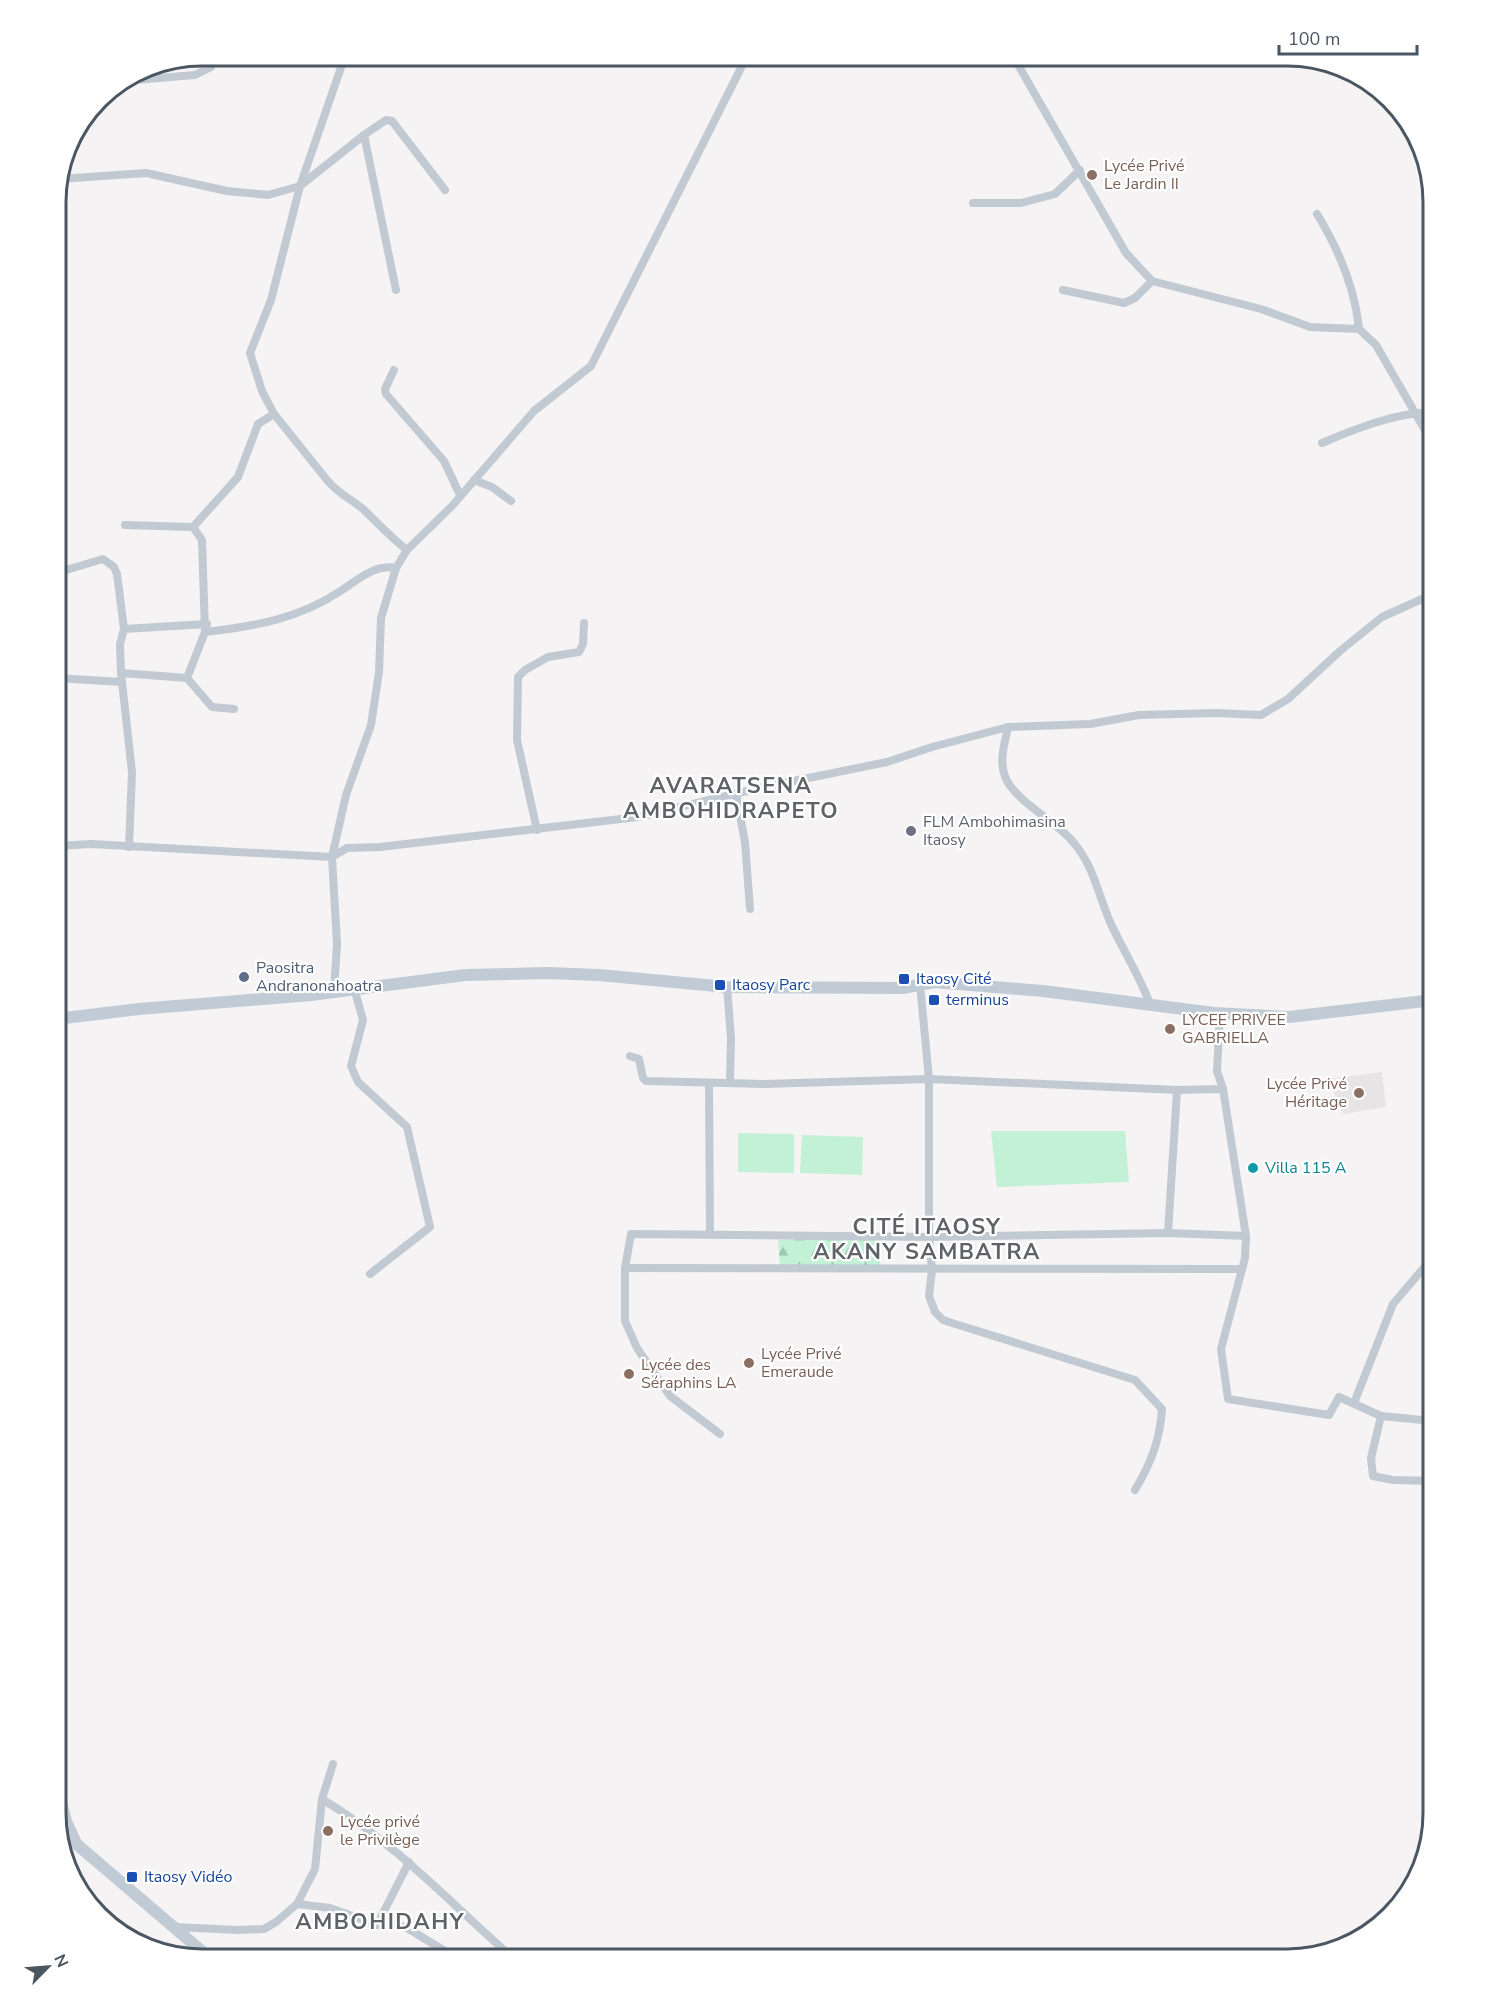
<svg xmlns="http://www.w3.org/2000/svg" width="1489" height="2015" font-family="'Nunito Sans',sans-serif">
  <style>
    .education { fill: #e6e4e5 }
    .forest { fill: url(#forest-firs) }
    .garden { fill: #c3f1d5 }
    .lines { fill: none; stroke-linecap: round; stroke-linejoin: round }
    .street { stroke: #c1cad2; stroke-width: 8 }
    .secondary { stroke: #c1cbd6; stroke-width: 12 }
    .education-dot { fill: #8d6e63; stroke: #fff; stroke-width: 2 }
    .worship-dot { fill: #6b7280; stroke: #fff; stroke-width: 2 }
    .service-dot { fill: #5c6f8a; stroke: #fff; stroke-width: 2 }
    .transit-dot { fill: #1a4fb4; stroke: #fff; stroke-width: 2 }
    .culture-dot { fill: #0f9aa8; stroke: #fff; stroke-width: 2 }
    .labels { text-anchor: middle; dominant-baseline: central; stroke-width: 4.5; stroke-linejoin: round; paint-order: stroke }
    .education-label { font-size: 16px; fill: #785e54; stroke: #fff; text-anchor: start }
    .worship-label { font-size: 16px; fill: #5b616d; stroke: #fff; text-anchor: start }
    .service-label { font-size: 16px; fill: #4e5e75; stroke: #fff; text-anchor: start }
    .transit-label { font-size: 16px; fill: #164399; stroke: #fff; text-anchor: start }
    .culture-label { font-size: 16px; fill: #0d838f; stroke: #fff; text-anchor: start }
    .district-label { font-size: 22px; font-weight: bold; letter-spacing: 1.5px; fill: #5f6368; stroke: #fff }
    .rim { fill: none; stroke: #4a5661; stroke-width: 3 }
  </style>
  <defs>
    <pattern id="forest-firs" width="22" height="20" patternUnits="userSpaceOnUse" patternTransform="scale(1.5)"><rect width="22" height="20" fill="#c3f1d5"/><path d="M5 1l3.5 6h-7zM16 11l3.5 6h-7z" fill="#a0c6b0"/></pattern>
  </defs>
  <rect width="100%" height="100%" fill="#f5f3f3"/>
  <!-- education -->
  <polygon class="education" points="1382,1072 1386,1107 1343,1114 1328,1079"/>
  <!-- forest -->
  <polygon class="forest" points="850,1237 876,1238 881,1268 780,1267 778,1240"/>
  <!-- garden -->
  <g class="garden">
    <polygon points="991,1131 1125,1131 1129,1182 997,1187"/>
    <polygon points="738,1133 794,1134 794,1173 738,1172"/>
    <polygon points="802,1135 863,1137 862,1175 800,1173"/>
  </g>
  <g class="lines">
    <!-- street -->
    <g class="street">
      <polyline points="1013,56 1126,253 1152,281 1261,309 1310,327 1359,329 1376,345 1433,444"/>
      <polyline points="123,81 195,75 211,67 208,56"/>
      <polyline points="364,135 386,120 392,121 445,190"/>
      <polyline points="59,179 146,173 227,191 268,195 300,186 345,56"/>
      <polyline points="973,203 1021,203 1055,194 1080,170"/>
      <path d="M1317,214c22,36 38,73 42,115"/>
      <path d="M396,290l-32,-155 -64,51 -29,114 -21,53 12,38 12,23 53,66c11,14 25,19 37,30 15,14 27,28 43,40"/>
      <polyline points="1063,290 1124,303 1135,298 1152,281"/>
      <polyline points="394,370 385,389 386,394 444,461 460,495"/>
      <path d="M274,414l-16,10 -20,53 -45,50 9,13 3,92c51,-6 94,-13 137,-42 17,-11 33,-26 54,-22"/>
      <path d="M1322,443c35,-15 73,-30 111,-31"/>
      <polyline points="474,480 492,487 511,501"/>
      <polyline points="125,525 193,527"/>
      <polyline points="56,573 103,559 114,567 117,574 124,629 120,644 121,673 132,772 129,847"/>
      <polyline points="124,629 207,624"/>
      <polyline points="56,657 63,659"/>
      <polyline points="121,673 187,678 212,707 234,709"/>
      <polyline points="56,678 122,682"/>
      <polyline points="187,678 205,632"/>
      <path d="M1008,727c-4,19 -10,36 -1,54 13,23 49,40 67,62 20,24 24,51 36,79 13,28 29,53 40,82"/>
      <polyline points="736,794 745,842 750,909"/>
      <polyline points="537,830 517,740 518,677 525,670 548,657 579,652 583,644 584,623"/>
      <polyline points="56,846 91,844 332,857 347,848 380,847 638,817 764,787 887,762 932,747 1008,727 1090,724 1139,715 1217,713 1261,715 1288,699 1340,651 1382,617 1433,594"/>
      <path d="M920,984l9,95v158l3,33 -3,26 6,16 8,8 9,3 183,57 27,29c-2,31 -11,54 -27,81"/>
      <polyline points="727,987 731,1038 730,1083"/>
      <polyline points="354,988 363,1020 351,1066 358,1082 407,1127 430,1227 370,1274"/>
      <polyline points="334,991 337,944 332,857 346,795 371,725 379,672 381,618 396,568 407,550 452,506 534,411 591,366 747,56"/>
      <polyline points="1220,1013 1217,1071 1223,1089 1246,1236 1245,1258 1221,1349 1228,1399 1329,1415 1339,1397 1381,1416 1433,1421"/>
      <polyline points="630,1056 639,1059 643,1078 646,1081 764,1084 929,1079 1177,1090 1223,1089"/>
      <polyline points="709,1084 710,1234"/>
      <polyline points="1168,1233 1177,1090"/>
      <polyline points="625,1268 1241,1269"/>
      <polyline points="1354,1403 1393,1304 1433,1257"/>
      <polyline points="1381,1416 1371,1458 1373,1476 1393,1480 1433,1481"/>
      <polyline points="720,1434 670,1396 637,1348 625,1321 625,1268 631,1234 929,1237 1168,1233 1246,1236"/>
      <path d="M333,1764l-11,35c76,46 126,102 192,160"/>
      <polyline points="56,1775 68,1821 78,1843"/>
      <polyline points="297,1904 330,1908 377,1925 409,1862"/>
      <polyline points="377,1925 395,1924 407,1928 458,1959"/>
      <polyline points="174,1927 238,1930 264,1929 276,1922 297,1904 315,1869 322,1799"/>
    </g>
    <!-- secondary -->
    <g class="secondary">
      <polyline points="56,1019 139,1009 311,995 465,975 548,973 599,975 727,987 903,988 934,982 1043,991 1214,1013 1289,1017 1433,1000"/>
      <polyline points="60,1830 211,1959"/>
    </g>
  </g>
  <!-- markers -->
  <g class="education-dot">
    <circle cx="1092" cy="175" r="6"/>
    <circle cx="1170" cy="1029" r="6"/>
    <circle cx="1359" cy="1093" r="6"/>
    <circle cx="749" cy="1363" r="6"/>
    <circle cx="629" cy="1374" r="6"/>
    <circle cx="328" cy="1831" r="6"/>
  </g>
  <circle class="worship-dot" cx="911" cy="831" r="6"/>
  <circle class="service-dot" cx="244" cy="977" r="6"/>
  <g class="transit-dot">
    <rect x="898" y="973" width="12" height="12" rx="3"/>
    <rect x="714" y="979" width="12" height="12" rx="3"/>
    <rect x="928" y="994" width="12" height="12" rx="3"/>
    <rect x="126" y="1871" width="12" height="12" rx="3"/>
  </g>
  <circle class="culture-dot" cx="1253" cy="1168" r="6"/>
  <g class="labels">
    <!-- education labels -->
    <g class="education-label">
      <text x="1104" y="166">Lycée Privé<tspan x="1104" dy="18">Le Jardin II</tspan></text>
      <text x="1182" y="1020">LYCEE PRIVEE<tspan x="1182" dy="18">GABRIELLA</tspan></text>
      <text x="1347" y="1084" text-anchor="end">Lycée Privé<tspan x="1347" dy="18">Héritage</tspan></text>
      <text x="761" y="1354">Lycée Privé<tspan x="761" dy="18">Emeraude</tspan></text>
      <text x="641" y="1365">Lycée des<tspan x="641" dy="18">Séraphins LA</tspan></text>
      <text x="340" y="1822">Lycée privé<tspan x="340" dy="18">le Privilège</tspan></text>
    </g>
    <!-- worship labels -->
    <g class="worship-label">
      <text x="923" y="822">FLM Ambohimasina<tspan x="923" dy="18">Itaosy</tspan></text>
    </g>
    <!-- service labels -->
    <g class="service-label">
      <text x="256" y="968">Paositra<tspan x="256" dy="18">Andranonahoatra</tspan></text>
    </g>
    <!-- transit labels -->
    <g class="transit-label">
      <text x="916" y="979">Itaosy Cité</text>
      <text x="732" y="985">Itaosy Parc</text>
      <text x="946" y="1000">terminus</text>
      <text x="144" y="1877">Itaosy Vidéo</text>
    </g>
    <!-- culture labels -->
    <g class="culture-label">
      <text x="1265" y="1168">Villa 115 A</text>
    </g>
    <!-- district labels -->
    <g class="district-label">
      <text x="731" y="786">AVARATSENA<tspan x="731" dy="25">AMBOHIDRAPETO</tspan></text>
      <text x="927" y="1227">CITÉ ITAOSY<tspan x="927" dy="25">AKANY SAMBATRA</tspan></text>
      <text x="380" y="1922">AMBOHIDAHY</text>
    </g>
  </g>
  <!-- crop -->
  <path d="M0 0H1489V2015H0ZM202 66H1287A136 136 0 0 1 1423 202V1813A136 136 0 0 1 1287 1949H202A136 136 0 0 1 66 1813V202A136 136 0 0 1 202 66Z" fill="#fff" fill-rule="evenodd"/>
  <path class="rim" d="M202 66H1287A136 136 0 0 1 1423 202V1813A136 136 0 0 1 1287 1949H202A136 136 0 0 1 66 1813V202A136 136 0 0 1 202 66Z"/>
  <!-- north arrow -->
  <g transform="translate(48 1967) rotate(65)" stroke="#ffffff" stroke-width="4.5" paint-order="stroke">
  <path d="M0-4.5L10 22L0 15L-10 22Z" fill="#4a5661"/>
  <text y="-9" font-size="16" font-weight="bold" text-anchor="middle" fill="#4a5661">N</text>
  </g>
  <!-- scale -->
  <path d="M1279 45v9h138v-9" fill="none" stroke="#4a5661" stroke-width="3"/>
  <text x="1288" y="45" font-size="18" fill="#4a5661" stroke="#ffffff" stroke-width="4.5" paint-order="stroke">100 m</text>
</svg>
